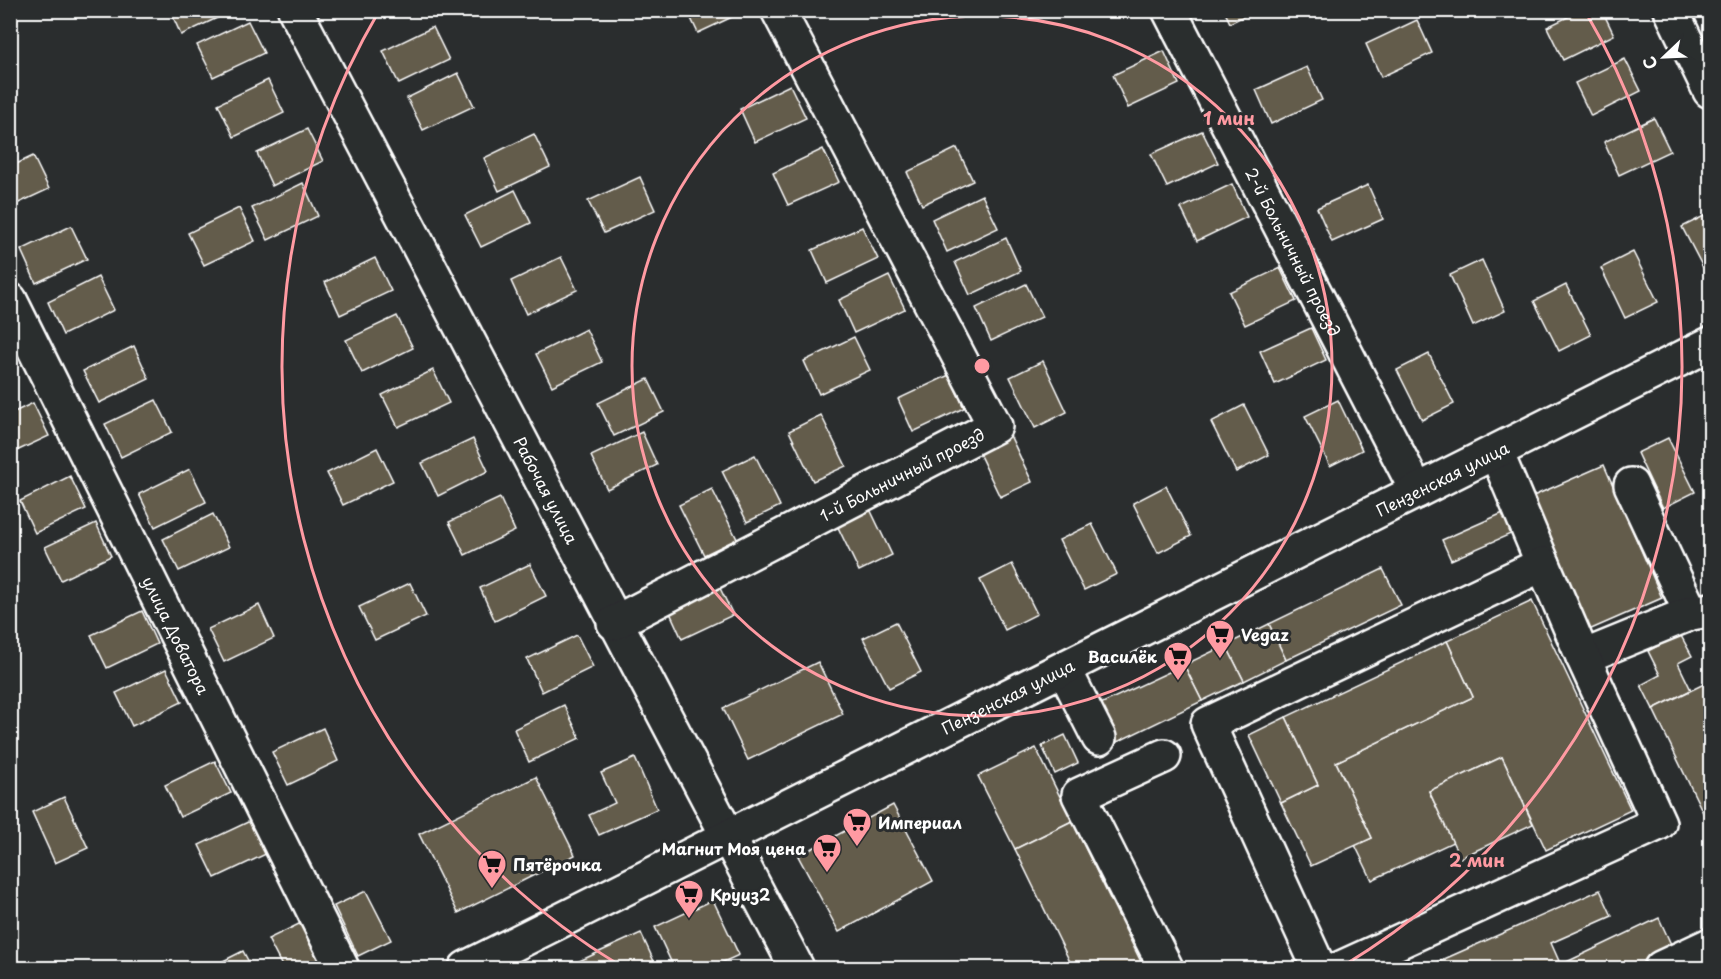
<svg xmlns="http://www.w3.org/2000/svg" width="1721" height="979" font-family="'Playpen Sans',sans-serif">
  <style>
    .building { fill: #645c4c; stroke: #fff; stroke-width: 1.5 }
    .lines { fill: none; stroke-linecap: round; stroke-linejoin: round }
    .minor-casing { stroke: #fff; stroke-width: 38 }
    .minor { stroke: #2a2d2e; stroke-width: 33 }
    .ring { fill: none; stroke: #ff9aa2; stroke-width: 3 }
    .labels { text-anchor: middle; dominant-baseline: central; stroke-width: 6; stroke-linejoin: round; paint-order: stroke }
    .street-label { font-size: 16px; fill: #fff; stroke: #2a2d2e }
    .poi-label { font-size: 16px; font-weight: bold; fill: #fff; stroke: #2a2d2e; text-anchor: start }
    .centre { fill: #ff9aa2; stroke: #2a2d2e; stroke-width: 3 }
    .ring-label { font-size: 18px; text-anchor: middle; font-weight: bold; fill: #ff9aa2; stroke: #2a2d2e; stroke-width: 6; stroke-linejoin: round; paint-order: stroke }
  </style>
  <rect width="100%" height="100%" fill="#2a2d2e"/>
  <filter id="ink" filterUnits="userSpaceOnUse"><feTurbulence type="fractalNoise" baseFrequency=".0167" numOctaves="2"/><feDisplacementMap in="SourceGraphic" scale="12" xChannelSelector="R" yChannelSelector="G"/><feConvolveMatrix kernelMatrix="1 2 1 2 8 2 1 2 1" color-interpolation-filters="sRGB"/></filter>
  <g filter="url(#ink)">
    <!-- building -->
    <g class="building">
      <polygon points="170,10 232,10 232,11 181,35"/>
      <polygon points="687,10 747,10 698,33"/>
      <polygon points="1224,10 1256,10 1230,23"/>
      <polygon points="1582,10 1602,10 1614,35 1563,60 1547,27"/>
      <polygon points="1417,20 1432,53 1381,77 1366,44"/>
      <polygon points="248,21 264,53 213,77 197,45"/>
      <polygon points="433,27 449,60 399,84 383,51"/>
      <polygon points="1164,51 1179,84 1128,108 1113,75"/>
      <polygon points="1625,59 1641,91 1591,116 1575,83"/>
      <polygon points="1307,67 1322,100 1271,124 1256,90"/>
      <polygon points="458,73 474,106 423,130 407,98"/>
      <polygon points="268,80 284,113 234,137 218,104"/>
      <polygon points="790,85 806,118 755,142 740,109"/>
      <polygon points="1654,118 1670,151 1619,175 1604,142"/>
      <polygon points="307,129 323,161 272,186 257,153"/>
      <polygon points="1202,131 1218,163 1167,187 1151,154"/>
      <polygon points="534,134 550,167 499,191 484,158"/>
      <polygon points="957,148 973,181 922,205 907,172"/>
      <polygon points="823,149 839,182 788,205 773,173"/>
      <polygon points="33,156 49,189 10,207 10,167"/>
      <polygon points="640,177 655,210 604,233 588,201"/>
      <polygon points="303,183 318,216 268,240 252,208"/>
      <polygon points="1232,184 1247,217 1197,241 1181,208"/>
      <polygon points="1368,185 1383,219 1332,242 1317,208"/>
      <polygon points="515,190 531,223 481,247 465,215"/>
      <polygon points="982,195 998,228 947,252 932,219"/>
      <polygon points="239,208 255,241 204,265 188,233"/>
      <polygon points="1710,213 1710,276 1708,277 1682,227"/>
      <polygon points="71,226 87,259 36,283 21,250"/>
      <polygon points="862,227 878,259 827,283 812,250"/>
      <polygon points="1006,238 1021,271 970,295 955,262"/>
      <polygon points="1633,252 1658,302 1625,318 1601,268"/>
      <polygon points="561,257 577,290 526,314 511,281"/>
      <polygon points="375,258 391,291 340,315 325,282"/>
      <polygon points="1482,260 1505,311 1473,326 1450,275"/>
      <polygon points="1280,268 1296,301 1245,325 1229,292"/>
      <polygon points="889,276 905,309 854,333 839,300"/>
      <polygon points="98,277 114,310 63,335 48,302"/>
      <polygon points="1026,284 1042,317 991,341 976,308"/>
      <polygon points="1566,285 1591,335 1559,351 1534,301"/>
      <polygon points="397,316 413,348 362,373 346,340"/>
      <polygon points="1311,328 1326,360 1275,384 1260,351"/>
      <polygon points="586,329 602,362 552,386 536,354"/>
      <polygon points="854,337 870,370 819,394 804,361"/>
      <polygon points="134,346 149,379 99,403 83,371"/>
      <polygon points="1429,354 1454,404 1422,420 1397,370"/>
      <polygon points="1043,361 1067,412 1035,428 1010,377"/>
      <polygon points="433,370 449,403 398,427 382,395"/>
      <polygon points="949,375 964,408 913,432 898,399"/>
      <polygon points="648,379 664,412 614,436 598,403"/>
      <polygon points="156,400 172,432 121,457 105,424"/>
      <polygon points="1338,400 1362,450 1330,466 1305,416"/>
      <polygon points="33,403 49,436 10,454 10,414"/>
      <polygon points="1244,405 1269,455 1236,472 1211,422"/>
      <polygon points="821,415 846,466 813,481 789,431"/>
      <polygon points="1008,431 1032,482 1000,497 976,447"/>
      <polygon points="642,432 657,465 607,489 591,456"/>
      <polygon points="1668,438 1695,492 1663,508 1637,453"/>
      <polygon points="473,439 488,471 438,496 422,463"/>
      <polygon points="377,448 393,481 343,505 327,473"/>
      <polygon points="755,455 780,506 747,522 722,471"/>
      <polygon points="1604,465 1662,598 1589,630 1531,497"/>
      <polygon points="190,469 206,502 155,527 139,494"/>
      <polygon points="70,476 86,509 35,533 20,501"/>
      <polygon points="1166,486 1191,536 1158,553 1133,503"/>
      <polygon points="712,489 737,539 704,555 679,505"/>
      <polygon points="500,498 515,531 465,555 449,522"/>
      <polygon points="868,505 892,555 859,571 835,521"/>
      <polygon points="1503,513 1513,533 1451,560 1442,540"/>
      <polygon points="213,514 229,547 179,571 163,539"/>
      <polygon points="96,523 111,556 61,580 45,547"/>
      <polygon points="1092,524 1117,574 1084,590 1059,540"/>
      <polygon points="530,564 546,596 495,621 480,588"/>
      <polygon points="1012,564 1037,614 1005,630 980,580"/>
      <polygon points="1383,569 1401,605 1286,660 1269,624"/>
      <polygon points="717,582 733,615 682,639 667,606"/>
      <polygon points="410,583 426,616 375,640 359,607"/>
      <polygon points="1532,601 1631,810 1546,850 1502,757 1429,791 1453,842 1372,880 1355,845 1372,838 1336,762 1473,697 1447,641"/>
      <polygon points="259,605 274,638 224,662 208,629"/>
      <polygon points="142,611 157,644 107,668 91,635"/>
      <polygon points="896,622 921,672 889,688 863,638"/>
      <polygon points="1269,624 1286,660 1244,681 1226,645"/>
      <polygon points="1680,634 1692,656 1678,663 1691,690 1653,709 1641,685 1660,675 1648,651"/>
      <polygon points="577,635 593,667 542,692 527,659"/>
      <polygon points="1447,641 1473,697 1336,762 1372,838 1311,866 1281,803 1318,785 1286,717"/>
      <polygon points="1226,645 1244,681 1202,701 1184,665"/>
      <polygon points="818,662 843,714 748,760 723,708"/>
      <polygon points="1184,665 1202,701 1113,744 1096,706"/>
      <polygon points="166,669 182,702 132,726 116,693"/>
      <polygon points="1710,681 1710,827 1653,709"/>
      <polygon points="564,705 580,738 529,762 514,729"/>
      <polygon points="1286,717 1318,785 1281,803 1249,735"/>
      <polygon points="323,728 338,761 288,785 272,752"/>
      <polygon points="1065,735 1078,763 1055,774 1042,746"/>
      <polygon points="1036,748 1072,821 1015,849 978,776"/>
      <polygon points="1502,757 1533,824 1460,858 1429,791"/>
      <polygon points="635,758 657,809 599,835 589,815 615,803 601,773"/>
      <polygon points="215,761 231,793 180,817 165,785"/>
      <polygon points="536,777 575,855 458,913 419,834"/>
      <polygon points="64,797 88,848 55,863 32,812"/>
      <polygon points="893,805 933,881 839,932 798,856"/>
      <polygon points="250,821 266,854 215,878 199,845"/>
      <polygon points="1072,821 1144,968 1073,968 1015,849"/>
      <polygon points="1600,890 1612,916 1551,943 1559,961 1541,968 1424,968"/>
      <polygon points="366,891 391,940 358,956 334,906"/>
      <polygon points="713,900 739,955 710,968 674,968 655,927"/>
      <polygon points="1659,918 1675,953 1641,968 1554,968"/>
      <polygon points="301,923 323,968 283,968 268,939"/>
      <polygon points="10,933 18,949 10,953"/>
      <polygon points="641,933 657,968 564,968"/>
      <polygon points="243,951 252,968 211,968 211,967"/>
    </g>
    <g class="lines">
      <!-- minor casing -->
      <g class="minor-casing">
        <g id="minor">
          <path id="s1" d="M295,10l502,958"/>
          <path id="s2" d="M1169,10l248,481"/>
          <polyline points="1671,10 1710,91"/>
          <path id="s3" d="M10,300l332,668"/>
          <polyline points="1496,452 1543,564"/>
          <polyline points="1631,485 1691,613 1710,610"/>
          <path id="s4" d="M614,623l381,-197 -217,-416"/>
          <polyline points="1583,657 1691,613"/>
          <polyline points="1064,669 1099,738"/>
          <polyline points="1164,756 1079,795 1166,968"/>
          <path id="s5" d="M466,968l1244,-624"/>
          <polyline points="1319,968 1208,724 1543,564 1583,657 1659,823 1341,968"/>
          <polyline points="1661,968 1710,945"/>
        </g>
      </g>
      <!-- minor -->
      <use href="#minor" class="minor"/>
    </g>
  </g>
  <!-- distance rings -->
  <g class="ring">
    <circle cx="982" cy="366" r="350"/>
    <path d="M621 966A700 700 0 0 1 379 11M1585 11A700 700 0 0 1 1343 966"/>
  </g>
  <!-- icons -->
  <defs>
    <g id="supermarket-pin" transform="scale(1.5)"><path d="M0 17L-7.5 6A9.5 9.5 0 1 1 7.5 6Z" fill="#ff9aa2" stroke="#2a2d2e"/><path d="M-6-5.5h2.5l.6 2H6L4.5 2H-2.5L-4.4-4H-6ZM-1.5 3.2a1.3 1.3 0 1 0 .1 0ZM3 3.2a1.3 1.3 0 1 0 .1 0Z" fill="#111"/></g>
  </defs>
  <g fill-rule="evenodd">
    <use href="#supermarket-pin" x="1220" y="634"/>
    <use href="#supermarket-pin" x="1178" y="656"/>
    <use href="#supermarket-pin" x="857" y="822"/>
    <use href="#supermarket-pin" x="827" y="848"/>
    <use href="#supermarket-pin" x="492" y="864"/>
    <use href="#supermarket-pin" x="689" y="894"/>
  </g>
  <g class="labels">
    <!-- street labels -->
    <g class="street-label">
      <text stroke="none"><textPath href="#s2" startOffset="272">2-й Больничный проезд</textPath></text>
      <text stroke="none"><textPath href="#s4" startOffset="324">1-й Больничный проезд</textPath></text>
      <text stroke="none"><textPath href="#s5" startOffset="1092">Пензенская улица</textPath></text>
      <text stroke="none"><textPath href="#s1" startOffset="542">Рабочая улица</textPath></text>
      <text stroke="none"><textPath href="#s3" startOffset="374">улица Доватора</textPath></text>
      <text stroke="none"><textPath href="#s5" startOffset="606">Пензенская улица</textPath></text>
    </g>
    <!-- poi labels -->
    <g class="poi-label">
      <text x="1241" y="634">Vegaz</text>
      <text x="1157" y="656" text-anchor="end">Василёк</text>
      <text x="878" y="822">Империал</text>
      <text x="806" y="848" text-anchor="end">Магнит Моя цена</text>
      <text x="513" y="864">Пятёрочка</text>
      <text x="710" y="894">Круиз2</text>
    </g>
  </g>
  <circle cx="982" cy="366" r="9" class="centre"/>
  <g class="ring-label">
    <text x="1229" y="125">1 мин</text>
    <text x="1477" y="867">2 мин</text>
  </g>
  <!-- margin -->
  <rect width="1721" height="979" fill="none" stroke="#2a2d2e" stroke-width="36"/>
  <rect x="18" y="18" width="1685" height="943" fill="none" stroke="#fff" stroke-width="2" filter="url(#ink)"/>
  <!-- north arrow -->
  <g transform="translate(1664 57) rotate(247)" stroke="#2a2d2e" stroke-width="4.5" paint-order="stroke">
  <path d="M0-4.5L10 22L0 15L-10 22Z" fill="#ffffff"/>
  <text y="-9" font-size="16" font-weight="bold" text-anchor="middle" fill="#ffffff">С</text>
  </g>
</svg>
